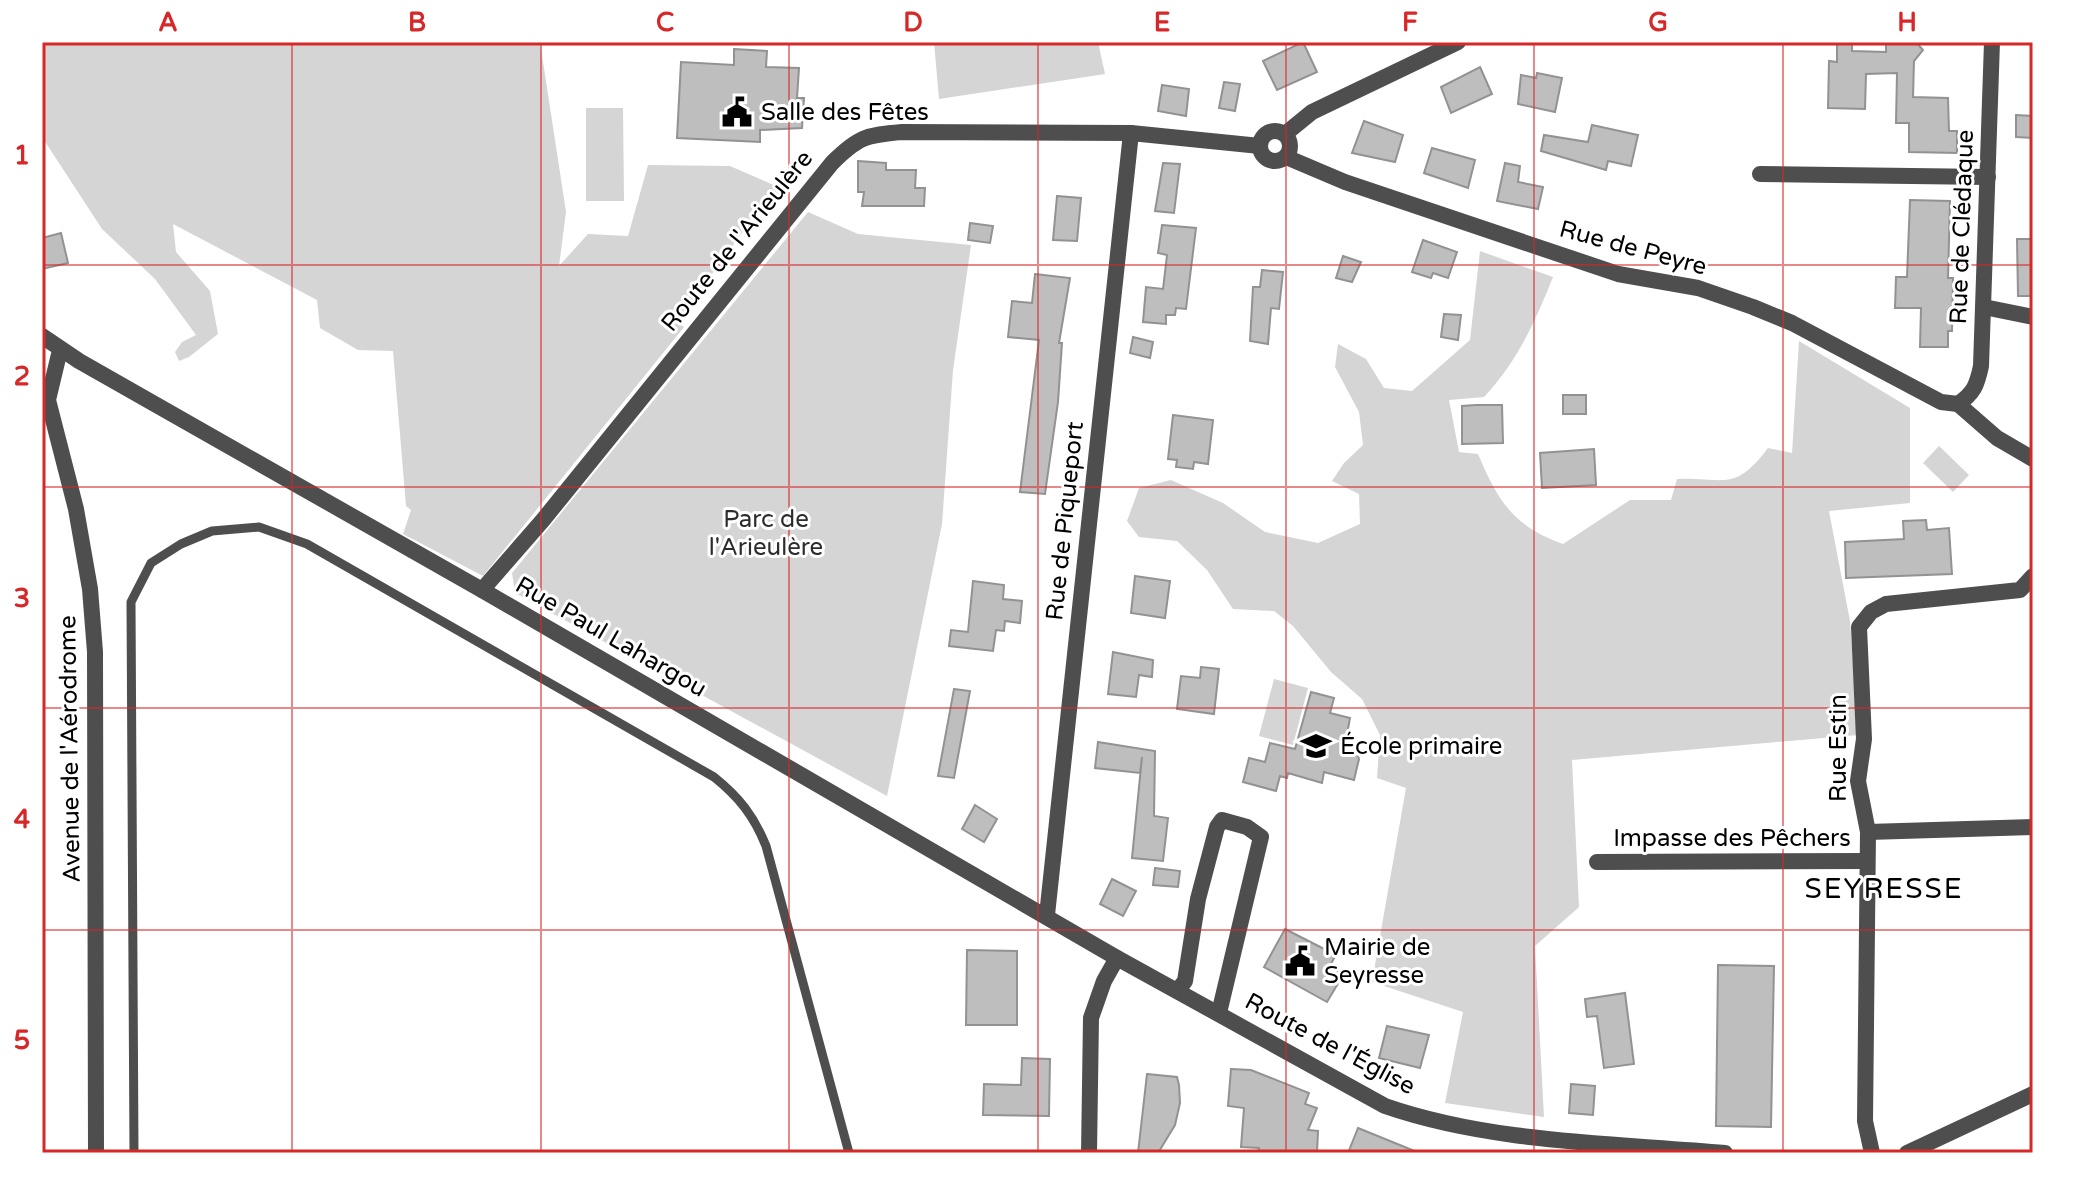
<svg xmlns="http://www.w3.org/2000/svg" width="2075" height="1195" font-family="'Varela Round',sans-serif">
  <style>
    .green { fill: #d5d5d5 }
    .building { fill: #bebebe; stroke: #929292; stroke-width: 2 }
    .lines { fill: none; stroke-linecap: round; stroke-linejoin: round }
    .service { stroke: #4e4e4e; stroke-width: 9 }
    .minor { stroke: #4e4e4e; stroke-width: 16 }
    .tertiary { stroke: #4e4e4e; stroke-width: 16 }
    .grid { fill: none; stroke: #d62828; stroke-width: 2; stroke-opacity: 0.55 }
    .labels { text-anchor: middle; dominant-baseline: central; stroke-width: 6; stroke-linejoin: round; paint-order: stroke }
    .poi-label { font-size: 24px; fill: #000; stroke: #fff; text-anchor: start }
    .street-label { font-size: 24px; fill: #000; stroke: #fff }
    .park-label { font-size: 24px; fill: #2c2c2c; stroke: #fff }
    .quarter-label { font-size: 28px; letter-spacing: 2px; fill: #000; stroke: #fff }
    .neatline { fill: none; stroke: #d62828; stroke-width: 3 }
    .grid-label { font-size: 26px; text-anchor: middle; font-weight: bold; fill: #d62828 }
  </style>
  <rect width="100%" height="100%" fill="#fff"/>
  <!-- green -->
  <g class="green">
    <polygon points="42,42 540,42 566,212 559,266 588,234 628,236 648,165 730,166 783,189 783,197 769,213 758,211 677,322 684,327 483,576 403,534 411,510 406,506 393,351 358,350 320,328 317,300 173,224 176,252 210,291 218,334 189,357 179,361 175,352 182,342 196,335 155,279 102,229 42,137"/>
    <polygon points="934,42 1098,42 1105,74 939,99"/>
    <polygon points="586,108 623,108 624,201 586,201"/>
    <polygon points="808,212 858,234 971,245 953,370 942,524 887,796 515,593 512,573"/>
    <path d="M1480,251l73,26c-18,45 -36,85 -69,120l-35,3 10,52 19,2c20,47 35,72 85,90l67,-44h41l6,-21c48,-2 57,14 91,-31l24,5 7,-112 111,67v95l-81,8 21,110 8,114 -286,25 7,147 -44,39 9,171 -99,-14 18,-91 -91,-30 34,-194 -29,-10 3,-43 -18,-36 -31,-27 -38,-46 -19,-15 -41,-2 -26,-39 -30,-29 -38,-4 -12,-16 12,-33 32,-8 52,23 42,29 53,11 42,-19 -1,-30 -27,-13 12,-18 19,-18 -4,-33 -24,-45 3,-23 28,15 18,29 28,3 58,-51z"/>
    <polygon points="1939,446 1969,475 1953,492 1923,463"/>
    <polygon points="1274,679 1308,688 1293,745 1259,736"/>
  </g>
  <!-- building -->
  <g class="building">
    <polygon points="1303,42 1317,72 1277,90 1263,61"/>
    <polygon points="1837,42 1852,42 1852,51 1886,52 1886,42 1916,42 1923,50 1914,61 1913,97 1948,98 1949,131 1957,131 1957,153 1909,152 1909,123 1896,123 1897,73 1866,74 1865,109 1828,108 1829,61 1837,62"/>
    <polygon points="734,49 767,51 766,67 799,68 797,98 804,98 802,128 760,130 760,142 677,138 681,62 734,65"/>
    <polygon points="1480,67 1492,94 1451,113 1441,87"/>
    <polygon points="1537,73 1562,78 1555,112 1518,104 1521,75 1536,78"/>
    <polygon points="1224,82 1240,84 1235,111 1219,108"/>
    <polygon points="1162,85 1189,89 1186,116 1158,111"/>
    <polygon points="2016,115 2033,116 2033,138 2016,137"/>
    <polygon points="1364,121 1403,135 1395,162 1352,153"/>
    <polygon points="1592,125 1638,135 1631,166 1608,161 1606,170 1541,151 1544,135 1588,142"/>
    <polygon points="1432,148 1475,160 1468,188 1424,173"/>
    <polygon points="858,161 886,163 886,170 916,170 915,188 925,188 924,206 862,206 864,192 858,192"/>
    <polygon points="1163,163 1180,164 1174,213 1155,211"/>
    <polygon points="1505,163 1520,166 1518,182 1543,187 1538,209 1497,201"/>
    <polygon points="1057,196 1081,198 1077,241 1053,240"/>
    <polygon points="1910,200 1950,201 1948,278 1953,278 1952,331 1948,331 1948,347 1920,347 1921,308 1895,308 1896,277 1907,277"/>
    <polygon points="970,223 993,226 990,243 968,240"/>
    <polygon points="1162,225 1196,228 1186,309 1176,308 1175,315 1166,315 1166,324 1143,322 1146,287 1163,289 1167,255 1158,253"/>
    <polygon points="61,233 68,263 42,269 42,238"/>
    <polygon points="2017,239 2033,239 2033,296 2018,296"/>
    <polygon points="1423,240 1457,252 1448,278 1433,273 1431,278 1412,272"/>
    <polygon points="1343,256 1361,262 1352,282 1336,278"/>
    <polygon points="1262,270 1283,272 1279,309 1271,308 1268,344 1250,341 1253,287 1260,287"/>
    <polygon points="1035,274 1070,278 1059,343 1062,343 1058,402 1045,494 1020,492 1039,340 1008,337 1012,301 1032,303"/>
    <polygon points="1444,314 1461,315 1458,340 1441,337"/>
    <polygon points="1133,337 1153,342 1150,358 1130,353"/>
    <rect x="1563" y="395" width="23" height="19"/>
    <polygon points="1476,405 1502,405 1503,443 1462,444 1462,406"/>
    <polygon points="1173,415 1213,420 1208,464 1194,462 1193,469 1176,467 1177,460 1168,459"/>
    <polygon points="1594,449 1596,485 1542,488 1540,453"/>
    <polygon points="1926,520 1927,530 1949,528 1952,574 1846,578 1845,542 1904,539 1903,521"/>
    <polygon points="1135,576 1170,581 1165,618 1131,613"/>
    <polygon points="973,581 1004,585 1003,599 1022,601 1020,623 1005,621 1004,631 996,630 993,651 949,646 951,630 968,632"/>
    <polygon points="1113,652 1153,660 1152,677 1139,675 1136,697 1108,694"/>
    <polygon points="1201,667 1219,669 1214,714 1177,709 1181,676 1200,678"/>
    <polygon points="954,689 970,691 954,778 938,776"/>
    <polygon points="1311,692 1334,698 1330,713 1350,718 1348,729 1359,759 1354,780 1324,772 1322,783 1288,773 1287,778 1280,776 1276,791 1243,782 1249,758 1265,762 1270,743 1295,749"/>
    <polygon points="1098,742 1155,751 1154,816 1168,818 1163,861 1132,858 1142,757 1140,773 1095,768"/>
    <polygon points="975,805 997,819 984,842 962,829"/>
    <polygon points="1155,868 1180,871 1178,887 1153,885"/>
    <polygon points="1112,879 1136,891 1123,916 1100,904"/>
    <polygon points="1285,929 1336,955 1329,967 1343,975 1327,1002 1264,967"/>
    <polygon points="967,950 1017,951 1017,1025 966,1025"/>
    <polygon points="1718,965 1774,966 1771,1127 1716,1126"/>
    <polygon points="1625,993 1634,1064 1604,1068 1597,1016 1587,1017 1585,999"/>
    <polygon points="1387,1026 1429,1035 1420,1068 1379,1058"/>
    <polygon points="1022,1058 1050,1059 1049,1116 983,1115 984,1084 1021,1085"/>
    <polygon points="1231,1069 1251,1070 1309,1093 1305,1104 1317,1108 1308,1130 1318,1131 1317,1153 1258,1153 1259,1148 1241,1147 1244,1108 1228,1106"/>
    <polygon points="1147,1074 1177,1077 1179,1085 1180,1103 1175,1125 1158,1153 1138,1153"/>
    <polygon points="1571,1084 1595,1086 1593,1115 1569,1113"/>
    <polygon points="1358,1128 1417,1152 1417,1153 1348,1153"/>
  </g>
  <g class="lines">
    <!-- service -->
    <path class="service" d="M134,1153l-3,-551 20,-39 30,-19 31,-13 47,-4 48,17 407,233c25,20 40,39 52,69l83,307"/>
    <!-- minor -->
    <g class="minor">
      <circle cx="1275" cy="146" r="15"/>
      <polyline points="1285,134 1312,112 1458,42"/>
      <polyline points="1286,157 1345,182 1618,274 1698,288 1753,307 1792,323 1941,402 1958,404"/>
      <polyline points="1760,174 1988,177"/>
      <polyline points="1984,307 2033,317"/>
      <polyline points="60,350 48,400 76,509 90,589 95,652 96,1153"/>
      <path d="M1958,404c16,-11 19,-19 23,-38l11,-324"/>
      <polyline points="1958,404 1997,438 2033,459"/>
      <path d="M482,590l61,-70 289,-357c26,-26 34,-28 70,-31l229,1 129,13"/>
      <polyline points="1868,832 2033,827"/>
      <polyline points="1597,862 1867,861"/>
      <polyline points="1047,915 1131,133"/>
      <polyline points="1178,990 1185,981 1198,899 1217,827 1222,820 1247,827 1261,837 1219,1013"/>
      <polyline points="1089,1153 1091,1018 1104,981 1117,958"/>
      <polyline points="1872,1153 1865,1121 1868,832 1858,781 1864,739 1859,627 1871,612 1886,604 2020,590 2033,576"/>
    </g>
    <!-- tertiary -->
    <g class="tertiary">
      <path d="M42,336l37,25 403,229 635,368 268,148c107,37 228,37 340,47"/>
      <polyline points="1907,1153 2033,1094"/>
    </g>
  </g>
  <!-- grid -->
  <path class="grid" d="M292,42v1111M541,42v1111M789,42v1111M1038,42v1111M1286,42v1111M1534,42v1111M1783,42v1111M42,265h1991M42,487h1991M42,708h1991M42,930h1991"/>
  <!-- icons -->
  <defs>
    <g id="civic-bare" transform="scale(2.4)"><path d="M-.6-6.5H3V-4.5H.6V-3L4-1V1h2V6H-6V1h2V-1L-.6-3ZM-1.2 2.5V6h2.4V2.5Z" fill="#000" stroke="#fff" stroke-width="2.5" paint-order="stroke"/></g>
    <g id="school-bare" transform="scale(2.4)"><path d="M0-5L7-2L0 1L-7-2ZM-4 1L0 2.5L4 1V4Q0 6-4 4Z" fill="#000" stroke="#fff" stroke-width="2.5" paint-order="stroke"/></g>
  </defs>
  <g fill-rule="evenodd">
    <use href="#civic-bare" x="737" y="112"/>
    <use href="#school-bare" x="1316" y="746"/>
    <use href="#civic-bare" x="1300" y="961"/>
  </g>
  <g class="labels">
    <!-- poi labels -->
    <g class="poi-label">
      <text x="761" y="112">Salle des Fêtes</text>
      <text x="1340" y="746">École primaire</text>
      <text x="1324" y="947">Mairie de<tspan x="1324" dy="28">Seyresse</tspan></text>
    </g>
    <!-- street labels -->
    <g class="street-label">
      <text transform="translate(1962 227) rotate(-88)">Rue de Clédaque</text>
      <text transform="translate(737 241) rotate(-51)">Route de l'Arieulère</text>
      <text transform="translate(1633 248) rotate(15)">Rue de Peyre</text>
      <text transform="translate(1065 521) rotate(-84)">Rue de Piqueport</text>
      <text transform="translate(611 637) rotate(30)">Rue Paul Lahargou</text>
      <text transform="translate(1838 748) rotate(-90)">Rue Estin</text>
      <text transform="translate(70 749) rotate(-91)">Avenue de l'Aérodrome</text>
      <text x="1732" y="838">Impasse des Pêchers</text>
      <text transform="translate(1330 1044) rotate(28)">Route de l'Église</text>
    </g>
    <!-- park labels -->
    <g class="park-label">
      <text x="766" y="519">Parc de<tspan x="766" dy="28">l'Arieulère</tspan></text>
    </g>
    <!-- quarter labels -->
    <g class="quarter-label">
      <text x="1884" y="889">SEYRESSE</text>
    </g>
  </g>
  <!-- border -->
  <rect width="2075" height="1195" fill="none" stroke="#ffffff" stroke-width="88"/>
  <rect x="44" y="44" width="1987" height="1107" class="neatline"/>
  <g class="grid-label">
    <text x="168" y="31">A</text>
    <text x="417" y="31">B</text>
    <text x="665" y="31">C</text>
    <text x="913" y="31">D</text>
    <text x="1162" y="31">E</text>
    <text x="1410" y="31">F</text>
    <text x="1658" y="31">G</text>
    <text x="1907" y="31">H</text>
    <text x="22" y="164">1</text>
    <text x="22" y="385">2</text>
    <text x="22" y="607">3</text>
    <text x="22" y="828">4</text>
    <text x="22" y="1049">5</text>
  </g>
</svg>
